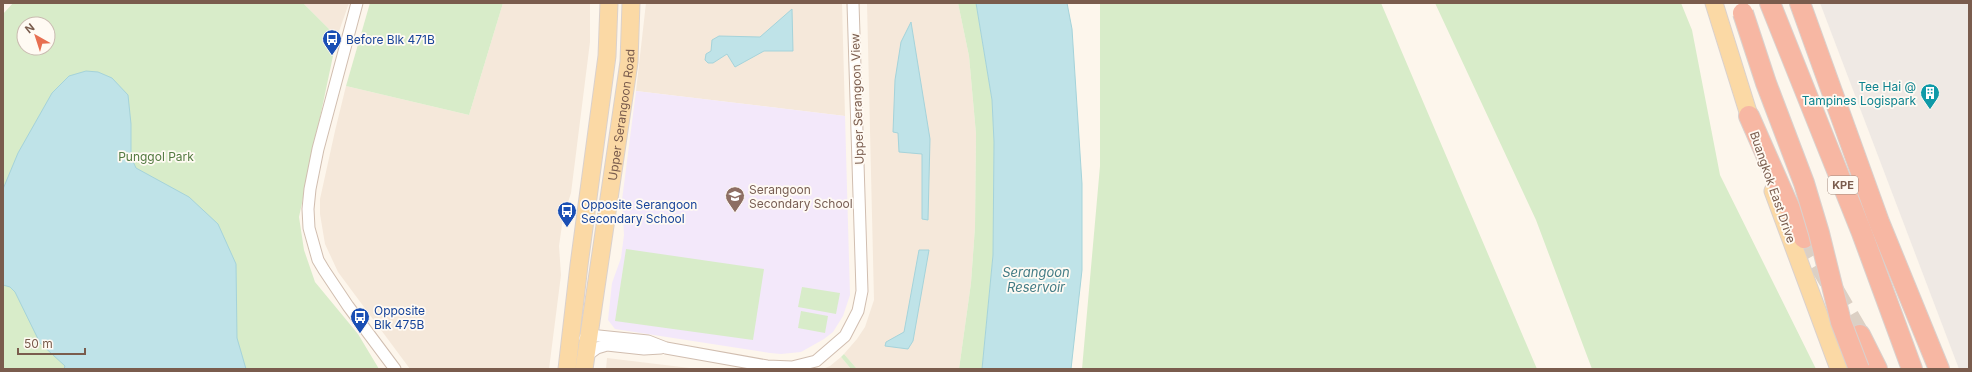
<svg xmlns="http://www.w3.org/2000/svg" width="1972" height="372" font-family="Inter,sans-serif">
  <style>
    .residential { fill: #f5e8da }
    .industrial { fill: #efe9e4 }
    .education { fill: #f3e8fa }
    .green { fill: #d8ecc9; fill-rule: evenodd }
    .water { fill: #bfe3e8; stroke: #a5d3da }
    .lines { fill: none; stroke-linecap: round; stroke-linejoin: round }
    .highway-tunnel { stroke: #dcd0c4; stroke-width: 20; stroke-dasharray: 20 10; stroke-linecap: butt }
    .street-casing { stroke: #d1beb0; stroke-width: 13 }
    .primary-casing { stroke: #dad1cd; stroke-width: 19 }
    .highway-casing { stroke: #dad1cd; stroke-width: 22 }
    .street { stroke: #fff; stroke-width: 11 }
    .primary { stroke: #fbd9a5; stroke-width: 17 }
    .highway { stroke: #f7b7a3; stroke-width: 20 }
    .highway-bridge-casing { stroke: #dad1cd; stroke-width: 22; stroke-linecap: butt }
    .highway-bridge { stroke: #f7b7a3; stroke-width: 20 }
    .labels { text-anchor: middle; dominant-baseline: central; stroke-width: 3.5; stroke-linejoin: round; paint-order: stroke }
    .shield { fill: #fffaf3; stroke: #a28b7f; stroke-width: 1 }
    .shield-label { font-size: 11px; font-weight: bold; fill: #7a5c4d }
    .transit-label { font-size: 12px; fill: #164399; stroke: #fffaf3; text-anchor: start }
    .culture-label { font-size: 12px; fill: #0d838f; stroke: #fffaf3; text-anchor: end }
    .street-label { font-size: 12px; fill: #7a5c4d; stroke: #fffaf3 }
    .park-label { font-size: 12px; fill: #537a41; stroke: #fffaf3 }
    .education-label { font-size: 12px; fill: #785e54; stroke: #fffaf3; text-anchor: start }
    .water-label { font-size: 13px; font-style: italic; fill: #437c86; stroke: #fffaf3 }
  </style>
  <rect width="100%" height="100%" fill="#fdf6ec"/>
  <!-- residential -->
  <g class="residential">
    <polygon points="303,3 349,3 337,37"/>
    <polygon points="503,3 590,3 590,42 571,193 563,218 559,246 561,275 549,369 410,369 338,272 325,244 320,214 320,199 335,131 346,86 469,115"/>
    <polygon points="646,3 842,3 845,116 636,91"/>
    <polygon points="867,3 958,3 969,56 976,134 975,227 971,283 959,369 857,369 844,354 857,339 865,327 874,300"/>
    <polygon points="841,357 851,369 823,369 830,366"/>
    <polygon points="607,358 698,369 606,369"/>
  </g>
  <!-- industrial -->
  <polygon class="industrial" points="1820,3 1969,3 1969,369 1959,369"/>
  <!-- education -->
  <polygon class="education" points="636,91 845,116 850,295 843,316 833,332 824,339 801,352 781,354 770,353 615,329 608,320 612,283 621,258 624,235 622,200"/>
  <!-- green -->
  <g class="green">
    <path d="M13,3h290l34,34 -38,180 5,33 11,32 43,52 21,35h-376v-355zM24,24h24v24h-24z"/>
    <polygon points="370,3 503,3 469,115 346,86"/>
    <polygon points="958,3 976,3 992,100 994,142 993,255 982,369 959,369 971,283 975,227 976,134 969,56"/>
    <polygon points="1100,3 1381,3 1537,369 1082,369 1100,166"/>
    <polygon points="1435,3 1681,3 1692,30 1720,175 1816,369 1592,369 1536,220"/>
    <polygon points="626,249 764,269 753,340 615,321"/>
    <polygon points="802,287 840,293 836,314 798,307"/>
    <polygon points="801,311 828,316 825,333 798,328"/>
    <polygon points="844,354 857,369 851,369 841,357"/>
  </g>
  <!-- water -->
  <g class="water">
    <polygon points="976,3 1067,3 1072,29 1082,184 1082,270 1071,369 982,369 993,255 994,142 992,100"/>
    <polygon points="792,9 793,51 764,51 735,67 727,54 713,63 708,63 705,60 706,54 711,51 712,40 719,36 760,37"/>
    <polygon points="911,22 930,139 928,220 922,219 922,154 899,152 898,133 893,132 895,80 901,42"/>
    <polygon points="86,71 98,72 112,78 128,95 131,124 131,157 136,168 189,197 218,224 236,264 237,338 246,369 64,369 65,366 40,343 15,292 10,287 3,285 3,189 18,153 52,93 69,76"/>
    <polygon points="919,250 929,250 913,341 908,349 885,346 886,342 904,332"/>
  </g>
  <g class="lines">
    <!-- highway-tunnel -->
    <polyline class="highway-tunnel" points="1804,238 1860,335"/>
    <!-- street casing -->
    <g class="street-casing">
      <g id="street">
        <polyline points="357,3 318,149 310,189 308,209 309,228 318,260 324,270 348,306 395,369"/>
        <polyline points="585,338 589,335 648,341 666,348 767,366 792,367 816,361 845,336 858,311 862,291 853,3"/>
        <polyline points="586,356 597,348 607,345 644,349 661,348"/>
      </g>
    </g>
    <!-- primary casing -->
    <g class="primary-casing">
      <g id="primary">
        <polyline points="1714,3 1753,128"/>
        <polyline points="1773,191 1839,369"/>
        <polyline points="567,369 579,265 607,56 609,3"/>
        <path id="s1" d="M584,369l45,-307 2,-59"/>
      </g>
    </g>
    <!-- highway casing -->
    <g class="highway-casing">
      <g id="highway">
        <polyline points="1770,3 1862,233 1912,369"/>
        <polyline points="1800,3 1879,222 1939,369"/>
        <polyline points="1749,116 1786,200 1804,238"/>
        <polyline points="1860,335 1877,369"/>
      </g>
    </g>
    <!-- street -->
    <use href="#street" class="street"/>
    <!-- primary -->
    <use href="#primary" class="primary"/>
    <!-- highway -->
    <use href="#highway" class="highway"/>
    <!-- highway-bridge casing -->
    <g class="highway-bridge-casing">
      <polyline id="highway-bridge" points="1743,13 1766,83 1804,183 1819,233 1841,322 1859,369"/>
    </g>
    <!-- highway-bridge -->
    <use href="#highway-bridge" class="highway-bridge"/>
  </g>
  <!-- icons -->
  <defs>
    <g id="bus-pin" transform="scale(1)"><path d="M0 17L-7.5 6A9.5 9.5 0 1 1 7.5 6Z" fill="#1a4fb4" stroke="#fffaf3"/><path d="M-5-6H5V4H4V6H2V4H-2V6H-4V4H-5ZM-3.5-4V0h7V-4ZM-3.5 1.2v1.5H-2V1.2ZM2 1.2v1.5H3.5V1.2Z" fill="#fff"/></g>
    <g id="building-pin" transform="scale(1)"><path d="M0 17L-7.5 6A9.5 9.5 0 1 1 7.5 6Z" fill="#0f9aa8" stroke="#fffaf3"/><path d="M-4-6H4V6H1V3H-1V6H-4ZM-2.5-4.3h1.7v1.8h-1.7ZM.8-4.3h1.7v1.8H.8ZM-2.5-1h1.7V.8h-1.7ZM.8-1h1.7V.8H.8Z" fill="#fff"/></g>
    <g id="school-pin" transform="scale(1)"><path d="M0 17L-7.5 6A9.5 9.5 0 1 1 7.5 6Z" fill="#8d6e63" stroke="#fffaf3"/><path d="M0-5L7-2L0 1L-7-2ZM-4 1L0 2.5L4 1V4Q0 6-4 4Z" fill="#fff"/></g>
  </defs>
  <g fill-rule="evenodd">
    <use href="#bus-pin" x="332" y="39"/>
    <use href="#building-pin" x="1930" y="93"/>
    <use href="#school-pin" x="735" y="196"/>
    <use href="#bus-pin" x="567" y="211"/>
    <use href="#bus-pin" x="360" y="317"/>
  </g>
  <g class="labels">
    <!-- shield labels -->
    <rect class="shield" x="1828" y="176" width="30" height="18" rx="3"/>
    <g class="shield-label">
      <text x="1843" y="185">KPE</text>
    </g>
    <!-- transit labels -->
    <g class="transit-label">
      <text x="346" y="39">Before Blk 471B</text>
      <text x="581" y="204">Opposite Serangoon<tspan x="581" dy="14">Secondary School</tspan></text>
      <text x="374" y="310">Opposite<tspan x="374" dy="14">Blk 475B</tspan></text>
    </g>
    <!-- culture labels -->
    <g class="culture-label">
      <text x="1916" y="86">Tee Hai @<tspan x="1916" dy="14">Tampines Logispark</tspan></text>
    </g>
    <!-- street labels -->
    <g class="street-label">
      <text transform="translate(857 99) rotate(-92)">Upper Serangoon View</text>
      <text stroke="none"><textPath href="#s1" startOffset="257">Upper Serangoon Road</textPath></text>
      <text transform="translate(1773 187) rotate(71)">Buangkok East Drive</text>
    </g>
    <!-- park labels -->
    <g class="park-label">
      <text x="156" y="156">Punggol Park</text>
    </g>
    <!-- education labels -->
    <g class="education-label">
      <text x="749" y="189">Serangoon<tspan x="749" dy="14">Secondary School</tspan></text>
    </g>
    <!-- water labels -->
    <g class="water-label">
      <text x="1036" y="272">Serangoon<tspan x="1036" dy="15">Reservoir</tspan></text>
    </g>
  </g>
  <!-- border -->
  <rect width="1972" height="372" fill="none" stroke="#7a5c4d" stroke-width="8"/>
  <!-- north arrow -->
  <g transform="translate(36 36) rotate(321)"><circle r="19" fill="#fffaf3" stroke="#cabbb1"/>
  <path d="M0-3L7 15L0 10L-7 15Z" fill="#e76f51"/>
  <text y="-6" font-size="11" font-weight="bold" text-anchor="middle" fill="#7a5c4d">N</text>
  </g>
  <!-- scale -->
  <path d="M18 348v6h67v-6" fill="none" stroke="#7a5c4d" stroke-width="2"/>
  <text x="24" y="348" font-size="12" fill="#7a5c4d" stroke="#fffaf3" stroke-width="3" paint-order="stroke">50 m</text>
</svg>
